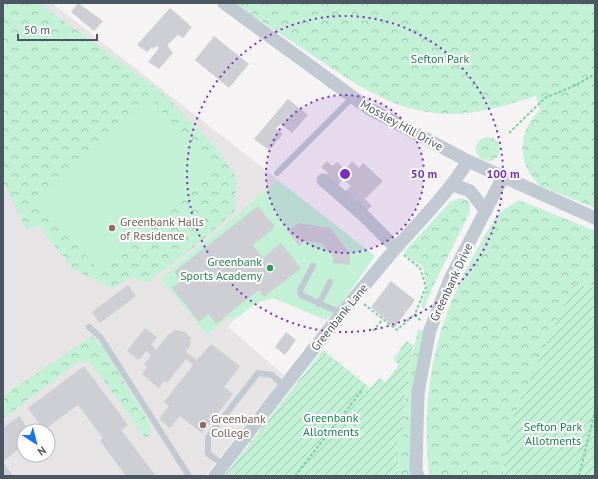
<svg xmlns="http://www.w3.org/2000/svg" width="598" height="479" font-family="'PT Sans',sans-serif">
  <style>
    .education { fill: #e6e4e5; fill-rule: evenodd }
    .forest { fill: url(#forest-crowns) }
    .garden { fill: url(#garden-furrows) }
    .pitch { fill: #c3f1d5 }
    .building { fill: #cdcfd5 }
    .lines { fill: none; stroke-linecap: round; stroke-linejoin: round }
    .path { stroke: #7ad0a6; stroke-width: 2; stroke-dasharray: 3 2; stroke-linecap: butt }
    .service { stroke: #c1cad2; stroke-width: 6 }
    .minor { stroke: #c1cad2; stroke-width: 13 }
    .ring { fill: none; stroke: #7b2cbf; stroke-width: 2; stroke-dasharray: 2 4 }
    .education-dot { fill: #8d6e63; stroke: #fff; stroke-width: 1.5 }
    .leisure-dot { fill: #2e9e5b; stroke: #fff; stroke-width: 1.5 }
    .labels { text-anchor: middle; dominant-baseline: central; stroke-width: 4; stroke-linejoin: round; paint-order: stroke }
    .park-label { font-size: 12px; fill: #17864f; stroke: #fff }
    .street-label { font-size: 12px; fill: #4a5661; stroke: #fff }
    .education-label { font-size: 12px; fill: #785e54; stroke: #fff; text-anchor: start }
    .leisure-label { font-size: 12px; fill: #27864d; stroke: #fff; text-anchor: end }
    .centre { fill: #7b2cbf; stroke: #fff; stroke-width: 2 }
    .ring-label { font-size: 12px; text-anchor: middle; font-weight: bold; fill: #7b2cbf; stroke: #fff; stroke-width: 4; stroke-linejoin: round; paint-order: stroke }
  </style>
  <defs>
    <pattern id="forest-crowns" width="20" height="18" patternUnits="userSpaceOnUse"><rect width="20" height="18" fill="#c3f1d5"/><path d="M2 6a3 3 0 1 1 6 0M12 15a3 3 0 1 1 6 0" fill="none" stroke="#a0c6b0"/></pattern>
    <pattern id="garden-furrows" width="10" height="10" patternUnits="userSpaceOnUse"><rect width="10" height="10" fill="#c3f1d5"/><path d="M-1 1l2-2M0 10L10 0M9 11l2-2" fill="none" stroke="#a0c6b0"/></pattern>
  </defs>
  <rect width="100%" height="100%" fill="#f5f3f3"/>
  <!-- education -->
  <path class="education" d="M3,3h49l226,177 -118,99 47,56 23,-20 4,5 -6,7 56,48 -79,101h-202zM24,431h24v24h-24z"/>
  <!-- forest -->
  <g class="forest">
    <polygon points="3,3 39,3 164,94 216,148 236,177 235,211 199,243 147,283 131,277 113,288 74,270 38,225 27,230 3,183"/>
    <path d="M233,3h362v205l-54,-22c-25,-21 -24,-55 -1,-76l-4,-14c-32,10 -66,21 -101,17 -47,-5 -82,-31 -120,-56 -27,-18 -54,-36 -82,-54z"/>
    <circle cx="488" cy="149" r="12"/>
    <path d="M460,198c9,2 11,6 10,14l-37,74 -9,23 -3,-2 6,-20 -4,-20 -20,-14 47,-51z"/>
    <path d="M519,200l76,31v57l-21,-4 -67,155 -4,37h-74c-7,-64 1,-129 28,-187 10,-24 25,-47 37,-70l8,-8z"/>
    <polygon points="418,330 430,330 418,476 399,476 397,437 403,436 406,384"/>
    <polygon points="92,336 102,346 149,423 151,432 146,439 92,365 81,360 3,418 3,396"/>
  </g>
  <!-- garden -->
  <g class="garden">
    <polygon points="574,284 595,288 595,476 503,476 507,439 515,412"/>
    <polygon points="407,341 413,345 405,392 403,437 397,437 399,476 224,476 323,350 370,388 379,378 385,382 399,365 393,359"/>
  </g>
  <!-- pitch -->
  <g class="pitch">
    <polygon points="150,98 214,171 100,271 37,199"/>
    <polygon points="278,180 375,256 336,311 326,320 273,298 255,304 234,320 230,316 207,335 160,279"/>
  </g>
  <!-- building -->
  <g class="building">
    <polygon points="78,3 103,21 94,31 71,12"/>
    <polygon points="170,8 192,27 183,38 178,35 167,45 173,53 159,69 148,62 159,48 157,46 153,49 152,47 147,52 137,45"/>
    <polygon points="214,36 249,64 229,88 195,60"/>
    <polygon points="288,99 308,115 292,133 281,124 276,128 283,134 269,150 254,139"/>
    <polygon points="327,161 332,166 338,162 345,170 352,161 359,168 363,163 383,181 365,199 372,206 367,210 342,194 351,186 343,179 337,187 324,177 328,173 321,167"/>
    <polygon points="258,206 275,227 253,245 263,258 281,243 301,268 264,297 259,290 216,324 208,314 199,322 172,288 182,281 174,272"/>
    <polygon points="299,223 330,228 350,253 350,265 333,263 333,257 322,243 305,241 299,246 287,231"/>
    <polygon points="391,281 415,300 395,327 371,307"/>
    <polygon points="128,285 136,296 100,323 92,312"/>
    <polygon points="145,328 157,337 151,345 156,350 168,335 176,330 185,332 191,338 190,346 186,352 197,360 211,344 240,366 224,387 233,394 202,433 180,416 170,428 159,419 169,406 164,402 193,365 186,359 167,383 164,381 159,388 142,374 147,367 144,365 151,355 146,351 139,360 127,351"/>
    <polygon points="286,332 296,340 285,355 275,347"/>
    <polygon points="84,366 128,425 121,430 156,476 126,476 100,441 103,438 78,405 44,430 28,408"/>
    <polygon points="19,416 28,429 24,431 24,445 3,461 3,428"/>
    <polygon points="3,462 13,476 3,476"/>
  </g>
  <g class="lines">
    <!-- path -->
    <g class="path">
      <polyline points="509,133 545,98 574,86 595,74"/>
      <polyline points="404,255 420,268 426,287 415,314 421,321"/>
      <polyline points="364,304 397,330 415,314"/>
      <polyline points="373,331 383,319"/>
      <polyline points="295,476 363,389"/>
      <polyline points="579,476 595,411"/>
    </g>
    <!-- service -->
    <g class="service">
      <polyline points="277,173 353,97"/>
      <polyline points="313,266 300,290 301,295 341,313"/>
      <polyline points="319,304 330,282"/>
      <polyline points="89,327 101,338 189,476"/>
      <polyline points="224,465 208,454 208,437 258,373 272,375 284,386"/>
    </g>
    <!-- minor -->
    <g class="minor">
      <polyline points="224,3 368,108 468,161 595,218"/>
      <polyline points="323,180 362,214 390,242"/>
      <polyline points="453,185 470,191 486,211"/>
      <path d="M215,476c54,-70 107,-140 164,-208 29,-36 64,-67 89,-107"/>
      <polyline points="418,476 416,470 418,392 430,330 450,279 503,177"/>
    </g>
  </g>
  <!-- distance rings -->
  <circle cx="345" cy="174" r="79" fill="#7b2cbf" fill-opacity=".12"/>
  <g class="ring">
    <circle cx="345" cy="174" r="79"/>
    <circle cx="345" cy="174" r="158"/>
  </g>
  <!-- markers -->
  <g class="education-dot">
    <circle cx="112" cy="228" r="4"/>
    <circle cx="203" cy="425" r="4"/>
  </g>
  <circle class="leisure-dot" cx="270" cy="268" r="4"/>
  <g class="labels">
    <!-- park labels -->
    <g class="park-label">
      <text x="440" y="58">Sefton Park</text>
      <text x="331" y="417">Greenbank<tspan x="331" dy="14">Allotments</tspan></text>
      <text x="553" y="426">Sefton Park<tspan x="553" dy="14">Allotments</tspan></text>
    </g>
    <!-- street labels -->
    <g class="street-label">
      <text transform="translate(402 125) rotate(29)">Mossley Hill Drive</text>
      <text transform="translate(451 282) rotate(-65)">Greenbank Drive</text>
      <text transform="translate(339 317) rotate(-51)">Greenbank Lane</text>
    </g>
    <!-- education labels -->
    <g class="education-label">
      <text x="120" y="221">Greenbank Halls<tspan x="120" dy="14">of Residence</tspan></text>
      <text x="211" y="418">Greenbank<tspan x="211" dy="14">College</tspan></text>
    </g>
    <!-- leisure labels -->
    <g class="leisure-label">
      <text x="262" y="261">Greenbank<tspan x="262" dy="14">Sports Academy</tspan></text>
    </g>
  </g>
  <circle cx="345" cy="174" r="6" class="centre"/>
  <g class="ring-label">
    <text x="424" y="178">50 m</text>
    <text x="503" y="178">100 m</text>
  </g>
  <!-- border -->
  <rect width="598" height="479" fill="none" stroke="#4a5661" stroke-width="8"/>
  <!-- north arrow -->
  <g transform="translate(36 443) rotate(144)"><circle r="19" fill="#ffffff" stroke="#b7bbc0"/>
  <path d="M0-3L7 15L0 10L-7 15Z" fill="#1a73e8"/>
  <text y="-6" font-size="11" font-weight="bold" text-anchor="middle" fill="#4a5661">N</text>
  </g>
  <!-- scale -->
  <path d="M18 34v6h79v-6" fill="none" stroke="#4a5661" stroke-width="2"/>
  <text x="24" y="34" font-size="12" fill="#4a5661" stroke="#ffffff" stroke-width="3" paint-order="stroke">50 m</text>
</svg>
